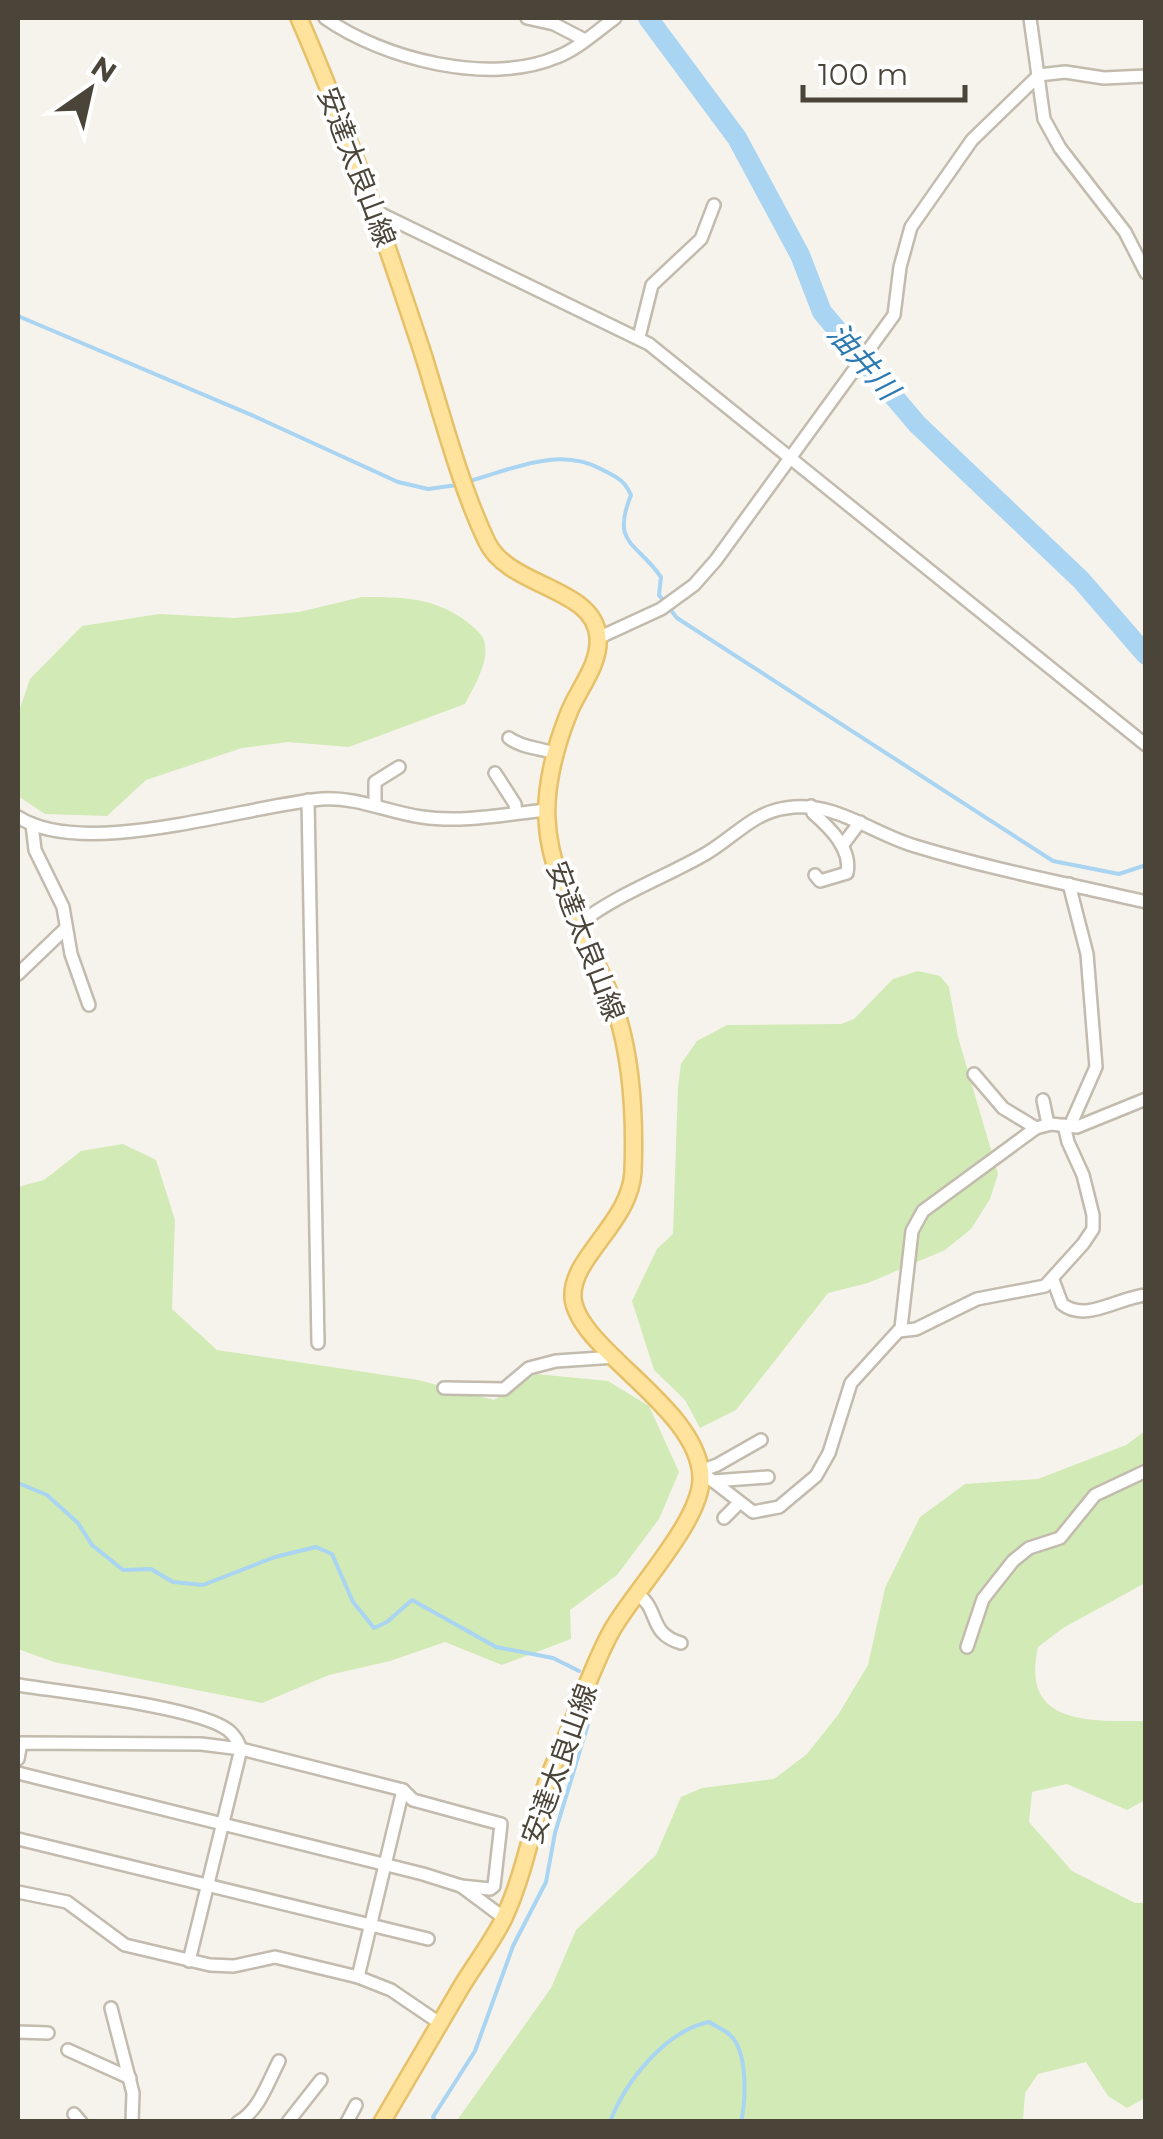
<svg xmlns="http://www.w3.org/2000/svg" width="1163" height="2139" font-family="Montserrat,'Noto Sans JP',sans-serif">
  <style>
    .green { fill: #d2eab5 }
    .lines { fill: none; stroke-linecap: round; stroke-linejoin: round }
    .stream { stroke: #a9d4f2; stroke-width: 4 }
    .river { stroke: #a9d4f2; stroke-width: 20 }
    .minor-casing { stroke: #c2bbae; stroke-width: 16 }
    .major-casing { stroke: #e6c16a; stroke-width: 20 }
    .minor { stroke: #fff; stroke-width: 11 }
    .major { stroke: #ffe39c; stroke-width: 15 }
    .labels { text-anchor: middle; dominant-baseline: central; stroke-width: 8; stroke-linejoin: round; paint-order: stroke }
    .street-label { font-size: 28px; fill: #4b4439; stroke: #fff }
    .water-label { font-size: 30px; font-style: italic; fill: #2e7ab2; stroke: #fff }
  </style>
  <rect width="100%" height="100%" fill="#f6f3ec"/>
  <!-- green -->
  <g class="green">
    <path d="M362,597c40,0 71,0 104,24 5,4 14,11 17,17 9,20 -9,48 -18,66l-116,43 -61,-5 -46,6 -96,32 -39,36 -62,-2 -27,-18v-82l12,-35 52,-53 77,-12 75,4 65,-6z"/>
    <polygon points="918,971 940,976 949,987 958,1037 998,1174 990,1199 971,1229 945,1250 868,1283 828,1293 736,1410 700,1428 685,1400 654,1370 632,1301 657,1249 673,1234 678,1087 681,1064 697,1041 727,1025 841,1024 854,1019 893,979"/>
    <polygon points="123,1144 156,1160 175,1220 172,1309 217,1350 418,1380 494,1400 536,1374 608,1381 649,1406 679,1472 659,1519 617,1575 570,1610 571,1639 502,1665 445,1642 390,1661 329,1675 262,1703 54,1662 18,1649 18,1187 44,1180 81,1151"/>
    <path d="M1145,1431v152l-82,45 -25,19c-18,79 52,74 107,74v79l-18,10 -60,-26 -35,8 -3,30 43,49 63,32h10v195l-18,10 -19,-12 -22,-34 -48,12 -13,19 -2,28 -567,1 95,-134 25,-58 80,-75 25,-58 21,-9 72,-9 33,-25 31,-39 30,-50 17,-77 35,-71 45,-33 73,-5 88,-34z"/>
  </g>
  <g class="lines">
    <!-- stream -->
    <g class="stream">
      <polyline points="18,316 256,417 398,482 428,489 457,485"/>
      <path d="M466,482c46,-12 92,-37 137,-12 15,8 21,10 28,25 -20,50 5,46 30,82l-2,18 18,23 376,243 66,13 27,-9"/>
      <polyline points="18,1483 47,1495 78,1523 92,1545 123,1570 151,1569 173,1582 203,1585 275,1557 316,1547 332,1554 353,1602 374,1628 387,1622 412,1600 496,1647 553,1658 579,1671"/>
      <polyline points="436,2122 433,2117 475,2051 513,1946 546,1882 555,1833 588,1724 586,1707"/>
      <path d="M610,2122c15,-40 55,-91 99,-100 6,4 16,8 21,13 18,16 16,65 11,87"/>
    </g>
    <!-- river -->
    <polyline class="river" points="648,18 737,138 800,255 822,312 917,424 1081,580 1146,655"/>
    <!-- minor casing -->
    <g class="minor-casing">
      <g id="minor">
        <path d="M325,18c58,41 164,68 232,39 21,-8 40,-26 58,-39"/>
        <polyline points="527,18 554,24 585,40"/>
        <polyline points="1030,18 1044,119 1060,148 1125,232 1146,273"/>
        <polyline points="375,211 649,344 1146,745"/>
        <polyline points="639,337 652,285 701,239 714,205"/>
        <polyline points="598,638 661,609 694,585 716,560 894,315 900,267 911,227 972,140 1039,75 1065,72 1104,78 1146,76"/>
        <path d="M509,738c13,10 32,10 48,16"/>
        <polyline points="495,773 515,804 516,813"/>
        <polyline points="308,800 318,1343"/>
        <polyline points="375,804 375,782 399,767"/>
        <path d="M811,806l2,7c17,15 39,36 34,60l-27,8 -5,-6"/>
        <path d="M18,817c67,43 225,-11 304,-18 36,-2 65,13 100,18 40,6 85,-3 125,-7"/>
        <polyline points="32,824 35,850 63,907 71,954 89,1005"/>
        <polyline points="842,846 860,822"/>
        <polyline points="1069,884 1087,954 1096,1067 1070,1126"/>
        <path d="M580,923c39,-30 86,-46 127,-70 27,-16 47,-41 79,-45 48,-8 85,25 129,38 75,23 154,38 231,56"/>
        <polyline points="18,974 66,928"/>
        <polyline points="974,1074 1003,1108 1036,1128"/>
        <polyline points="1043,1100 1048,1124"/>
        <path d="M1053,1280l9,24c24,19 57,-7 84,-9"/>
        <polyline points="899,1331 916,1329 977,1299 1045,1286 1083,1244 1093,1229 1093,1215 1083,1175 1068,1142 1064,1125"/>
        <polyline points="444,1388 504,1389 529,1368 556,1361 616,1357"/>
        <polyline points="700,1471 753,1512 779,1507 816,1476 829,1453 851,1383 901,1328 912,1231 923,1211 1036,1128 1051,1124 1077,1127 1146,1099"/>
        <polyline points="700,1471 717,1465 761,1440"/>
        <polyline points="713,1481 768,1477"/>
        <polyline points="724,1518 739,1503"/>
        <path d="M636,1593c25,16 11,40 45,50"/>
        <polyline points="967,1647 983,1599 1013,1561 1029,1548 1060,1538 1095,1495 1146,1471"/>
        <path d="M18,1685c44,7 180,22 210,45 7,5 10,12 13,19l-52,212"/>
        <polyline points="18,1759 21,1743 201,1744 241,1749 403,1790"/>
        <polyline points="18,1773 423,1874 461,1886 504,1918"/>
        <polyline points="18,1839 428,1939"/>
        <polyline points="18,1892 67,1902 125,1945 210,1965 234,1966 275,1957 358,1977 391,1990 441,2024"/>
        <polyline points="358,1977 403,1790 413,1800 501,1824 494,1886 490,1889 461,1886"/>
        <polyline points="111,2008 133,2093 132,2122"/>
        <polyline points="18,2032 48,2033"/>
        <polyline points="68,2050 130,2078"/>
        <polyline points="74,2114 81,2122"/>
        <path d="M238,2122c21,-11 30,-40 41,-61"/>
        <polyline points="288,2122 321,2080"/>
        <polyline points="347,2122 356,2105"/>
      </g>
    </g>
    <!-- major casing -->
    <g class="major-casing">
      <path id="major" d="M299,18c47,108 86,221 123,333 19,60 38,135 65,191 22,46 109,45 111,96 2,28 -21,52 -30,77 -12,30 -23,71 -21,104 2,63 47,128 68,189 17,50 20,111 18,164 -3,51 -63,86 -60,126 5,52 127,110 128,180 1,42 -67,113 -89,152 -17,31 -29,65 -42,98 -7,18 -17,36 -23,54 -15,45 -23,93 -43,136 -12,25 -30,47 -44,71 -26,44 -52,88 -78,133"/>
    </g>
    <!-- minor -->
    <use href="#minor" class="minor"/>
    <!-- major -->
    <use href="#major" class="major"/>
  </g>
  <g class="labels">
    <!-- street labels -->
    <g class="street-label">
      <text transform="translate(357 167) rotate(69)">安達太良山線</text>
      <text transform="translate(586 941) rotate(69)">安達太良山線</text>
      <text transform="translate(559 1764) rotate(-70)">安達太良山線</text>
    </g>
    <!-- water labels -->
    <g class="water-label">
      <text transform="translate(863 361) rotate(49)">油井川</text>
    </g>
  </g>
  <!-- border -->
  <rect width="1163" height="2139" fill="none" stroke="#4b4439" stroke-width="40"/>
  <!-- north arrow -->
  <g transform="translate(90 90) rotate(34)" stroke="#ffffff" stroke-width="8" paint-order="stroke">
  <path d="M0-8L18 38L0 25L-18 38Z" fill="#4b4439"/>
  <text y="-15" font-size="28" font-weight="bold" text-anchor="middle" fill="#4b4439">N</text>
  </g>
  <!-- scale -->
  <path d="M803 85v15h162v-15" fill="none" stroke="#4b4439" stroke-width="5"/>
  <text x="818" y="85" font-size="30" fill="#4b4439" stroke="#ffffff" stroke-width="8" paint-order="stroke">100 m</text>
</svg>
